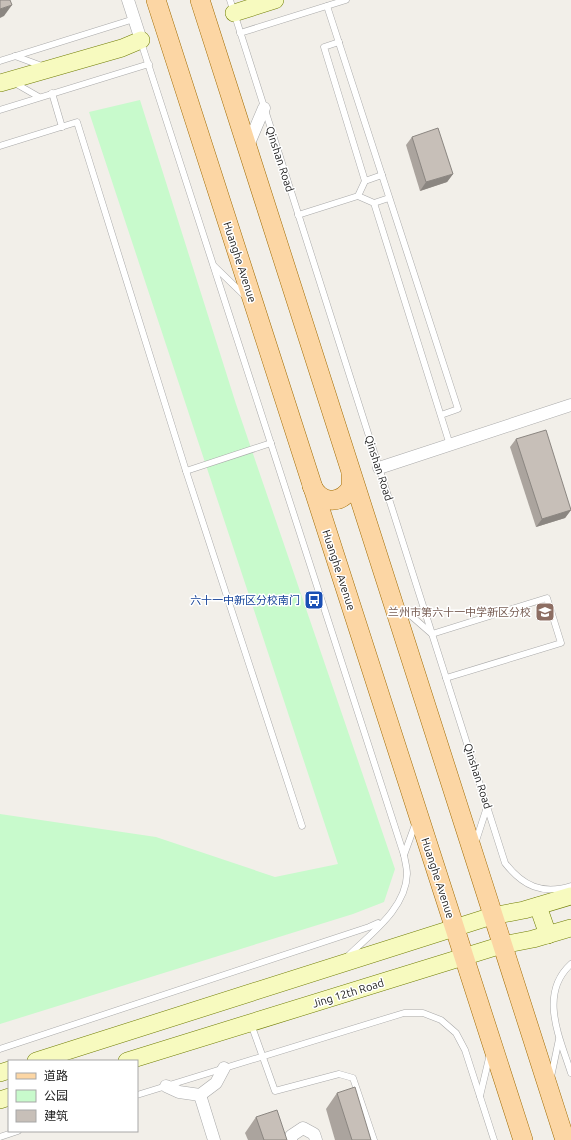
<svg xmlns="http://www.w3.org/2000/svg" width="571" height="1140" font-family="Ubuntu,'Noto Sans SC',sans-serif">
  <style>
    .park { fill: #c8facc }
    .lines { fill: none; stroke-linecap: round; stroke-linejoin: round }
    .lane-casing { stroke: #a9a9a9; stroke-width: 7 }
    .street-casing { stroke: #a9a9a9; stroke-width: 13 }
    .secondary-casing { stroke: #707d05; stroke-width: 18 }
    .primary-casing { stroke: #a06b00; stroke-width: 20 }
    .lane { stroke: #fff; stroke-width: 6 }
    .street { stroke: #fff; stroke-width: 12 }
    .secondary { stroke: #f7fabf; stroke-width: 17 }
    .primary { stroke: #fcd6a4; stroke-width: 19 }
    .wall { fill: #aba49e }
    .shaded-wall { fill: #8b8681 }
    .building { fill: #c7bfb8; stroke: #8b8681 }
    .labels { text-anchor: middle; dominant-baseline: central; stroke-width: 3; stroke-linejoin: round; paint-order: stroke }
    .street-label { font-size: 11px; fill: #222; stroke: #fff }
    .transit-label { font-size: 11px; fill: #164399; stroke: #fff; text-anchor: end }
    .education-label { font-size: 11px; fill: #785e54; stroke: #fff; text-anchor: end }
  </style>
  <rect width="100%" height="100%" fill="#f2efe9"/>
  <!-- park -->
  <polygon class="park" points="140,100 236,404 395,869 384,902 353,914 0,1024 0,814 156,837 275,877 338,864 89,112"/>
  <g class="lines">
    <!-- lane casing -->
    <g class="lane-casing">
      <g id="lane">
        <path d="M230,0l275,863c18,23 37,32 66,23"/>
        <polyline points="327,6 458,409 441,415"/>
        <polyline points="240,33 346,0"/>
        <path d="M141,42l263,813c1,6 3,13 3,19 -1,35 -37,60 -60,83"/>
        <polyline points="339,42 324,47 365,181"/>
        <polyline points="15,56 42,66"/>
        <polyline points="0,61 134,19"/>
        <polyline points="13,82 39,97"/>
        <polyline points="52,93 62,127"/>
        <polyline points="0,110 149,64"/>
        <polyline points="0,146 77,122 186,471 302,826"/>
        <polyline points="358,196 365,181 382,175"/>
        <polyline points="374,203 450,445"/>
        <polyline points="298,215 358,196 374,203 389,198"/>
        <polyline points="214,266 245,296"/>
        <polyline points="186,471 271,443"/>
        <polyline points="400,606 432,634 547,598 561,643 446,678"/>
        <polyline points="475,844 487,807"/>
        <polyline points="404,855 416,822"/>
        <path d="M571,964c-33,30 -11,74 0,109"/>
        <polyline points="251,1024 275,1091 339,1074 353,1078 374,1140"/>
        <polyline points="0,1049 369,927 378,923"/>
        <polyline points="551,1077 559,1039"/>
        <polyline points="137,1095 404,1013 423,1013 441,1020 456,1033 465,1050 494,1140"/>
        <polyline points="480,1096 490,1054"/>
        <polyline points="0,1137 18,1131"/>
      </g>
    </g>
    <!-- street casing -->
    <g class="street-casing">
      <g id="street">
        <polyline points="128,0 141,40"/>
        <polyline points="247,148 264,108"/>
        <polyline points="379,468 571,405"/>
        <polyline points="166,1086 179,1092 200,1095 216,1083 224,1068"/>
        <polyline points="200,1095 214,1140"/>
        <polyline points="291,1140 291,1136 303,1128 314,1134 316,1140"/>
      </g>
    </g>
    <!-- secondary casing -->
    <g class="secondary-casing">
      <g id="secondary">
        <polyline points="234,13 275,0"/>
        <polyline points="0,83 122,48 141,40"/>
        <polyline points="538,906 548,935"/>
        <polyline points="36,1061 492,916 524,910 571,896"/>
        <polyline points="127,1061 502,945 533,939 571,928"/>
        <polyline points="0,1073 9,1070"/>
        <polyline points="0,1100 9,1097"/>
      </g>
    </g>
    <!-- primary casing -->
    <g class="primary-casing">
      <g id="primary">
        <polyline points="156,0 523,1140"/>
        <polyline points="200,0 565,1140"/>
        <path d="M312,486c9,18 28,19 39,2v-14"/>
      </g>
    </g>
    <!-- lane -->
    <use href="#lane" class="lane"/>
    <!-- street -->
    <use href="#street" class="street"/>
    <!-- secondary -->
    <use href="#secondary" class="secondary"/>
    <!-- primary -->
    <use href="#primary" class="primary"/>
  </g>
  <!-- wall -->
  <g class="wall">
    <polygon points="412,137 453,174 447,182 420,191 406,145"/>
    <polygon points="516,439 571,510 565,518 536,527 510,447"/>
    <polygon points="337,1093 371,1140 335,1140 326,1109"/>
    <polygon points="256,1117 287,1140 248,1140 245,1133"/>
  </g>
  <!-- shaded-wall -->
  <g class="shaded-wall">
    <polygon points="12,5 4,16 0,18 0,9"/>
    <polygon points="453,174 447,182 420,191 426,182"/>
    <polygon points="571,510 565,518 536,527 542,519"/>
  </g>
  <!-- building -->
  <g class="building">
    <polygon points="0,0 10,0 12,5 0,9"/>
    <polygon points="438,128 453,174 426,182 412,137"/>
    <polygon points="546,430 571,510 542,519 516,439"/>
    <polygon points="355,1087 371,1140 352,1140 337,1093"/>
    <polygon points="277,1110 287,1140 264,1140 256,1117"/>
  </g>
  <!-- icons -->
  <defs>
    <g id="bus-square" transform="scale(1)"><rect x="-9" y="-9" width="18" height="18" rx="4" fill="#1a4fb4" stroke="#fff"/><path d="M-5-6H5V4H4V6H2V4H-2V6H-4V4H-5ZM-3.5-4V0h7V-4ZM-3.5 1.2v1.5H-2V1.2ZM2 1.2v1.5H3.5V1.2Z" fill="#fff"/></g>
    <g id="school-square" transform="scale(1)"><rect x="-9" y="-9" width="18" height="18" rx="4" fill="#8d6e63" stroke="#fff"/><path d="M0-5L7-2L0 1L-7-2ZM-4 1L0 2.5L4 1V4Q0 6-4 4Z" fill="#fff"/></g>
  </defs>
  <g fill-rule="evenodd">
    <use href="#bus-square" x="314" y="600"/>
    <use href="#school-square" x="545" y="612"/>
  </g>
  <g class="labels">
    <!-- street labels -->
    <g class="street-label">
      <text transform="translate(280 159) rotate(72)">Qinshan Road</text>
      <text transform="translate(240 262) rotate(72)">Huanghe Avenue</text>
      <text transform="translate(379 468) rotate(72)">Qinshan Road</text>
      <text transform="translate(339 570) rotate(72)">Huanghe Avenue</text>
      <text transform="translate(478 776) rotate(72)">Qinshan Road</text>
      <text transform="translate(438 878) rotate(72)">Huanghe Avenue</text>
      <text transform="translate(348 993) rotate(-17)">Jing 12th Road</text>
    </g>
    <!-- transit labels -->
    <g class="transit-label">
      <text x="300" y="600">六十一中新区分校南门</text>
    </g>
    <!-- education labels -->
    <g class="education-label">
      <text x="531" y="612">兰州市第六十一中学新区分校</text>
    </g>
  </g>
  <!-- legend -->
  <rect x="8" y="1060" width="130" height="72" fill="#ffffff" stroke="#a7a7a7"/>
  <rect x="16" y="1073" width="20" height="6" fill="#fcd6a4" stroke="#a7a7a7"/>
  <text x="44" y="1080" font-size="12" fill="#222222">道路</text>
  <rect x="16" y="1090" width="20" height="12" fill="#c8facc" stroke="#a7a7a7"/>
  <text x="44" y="1100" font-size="12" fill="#222222">公园</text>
  <rect x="16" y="1110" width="20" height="12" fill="#c7bfb8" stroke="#a7a7a7"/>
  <text x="44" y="1120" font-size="12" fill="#222222">建筑</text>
</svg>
